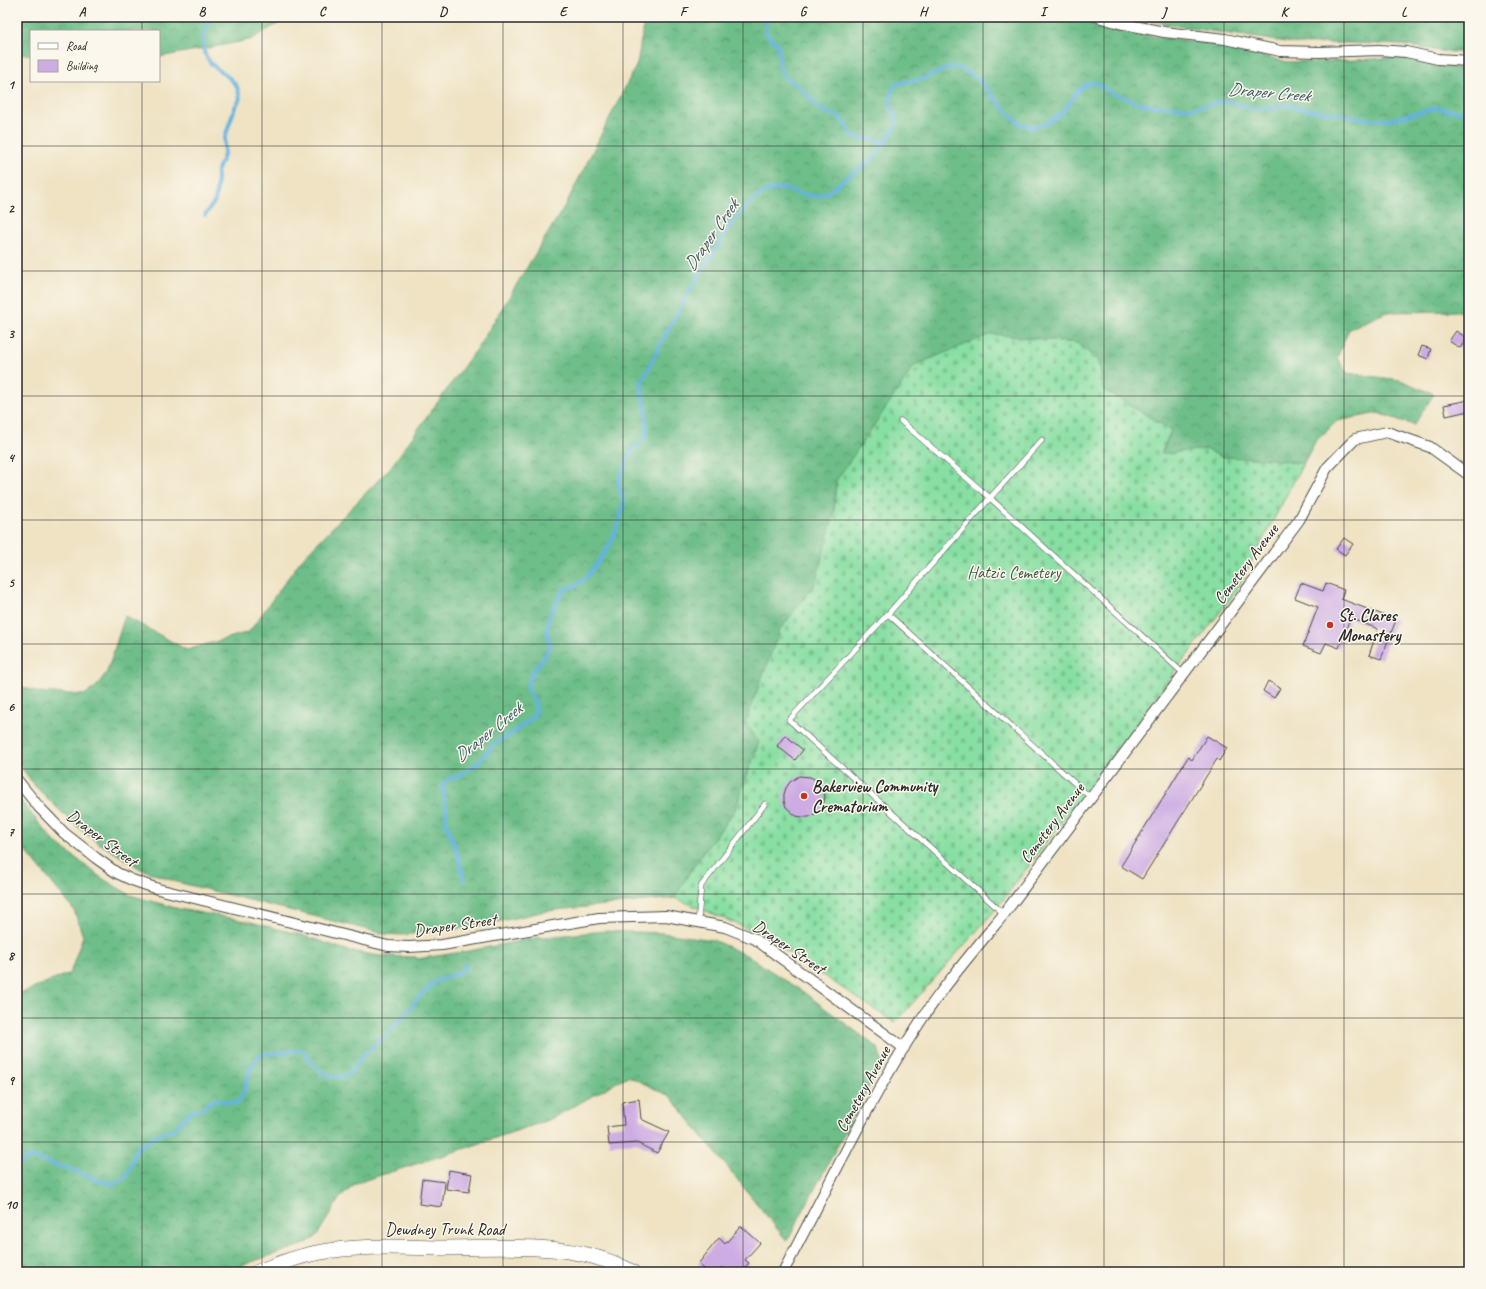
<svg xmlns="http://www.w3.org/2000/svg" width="1486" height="1289" font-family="Caveat,sans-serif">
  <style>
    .forest { fill: url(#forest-crowns); stroke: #4c745a }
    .cemetery { fill: url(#cemetery-stones); stroke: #5a8567 }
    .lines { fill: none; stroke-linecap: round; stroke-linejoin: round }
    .stream { stroke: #65b3df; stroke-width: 4 }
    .building { fill: #cdabe3 }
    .service-casing { stroke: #484742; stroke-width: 6 }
    .minor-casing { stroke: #484742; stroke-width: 12 }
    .secondary-casing { stroke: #484742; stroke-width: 16 }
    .service { stroke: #fff; stroke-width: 5 }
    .minor { stroke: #fff; stroke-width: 10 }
    .secondary { stroke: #fff; stroke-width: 15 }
    .grid { fill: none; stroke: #2b2b2b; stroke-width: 1; stroke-opacity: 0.55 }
    .poi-dot { fill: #c8321e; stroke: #fbf7ec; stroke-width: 1.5 }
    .labels { text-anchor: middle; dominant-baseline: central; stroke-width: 3; stroke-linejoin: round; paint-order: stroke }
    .street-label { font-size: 17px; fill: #2b2b2b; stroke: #fbf7ec }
    .park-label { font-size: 17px; fill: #425849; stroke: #fbf7ec }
    .poi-label { font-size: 17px; font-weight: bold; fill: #2b2b2b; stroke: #fbf7ec; text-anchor: start }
    .water-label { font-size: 18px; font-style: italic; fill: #3f5b6a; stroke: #fbf7ec }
    .neatline { fill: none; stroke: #2b2b2b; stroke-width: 1.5 }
    .grid-label { font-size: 13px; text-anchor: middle; font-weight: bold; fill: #2b2b2b }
  </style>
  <defs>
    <pattern id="forest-crowns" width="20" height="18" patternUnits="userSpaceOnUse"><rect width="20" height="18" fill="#6ebe89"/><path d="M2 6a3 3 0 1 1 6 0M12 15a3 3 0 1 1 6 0" fill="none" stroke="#5b9b70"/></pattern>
    <pattern id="cemetery-stones" width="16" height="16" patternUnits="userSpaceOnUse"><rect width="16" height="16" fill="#88dfa3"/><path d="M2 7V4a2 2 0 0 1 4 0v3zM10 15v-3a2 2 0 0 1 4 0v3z" fill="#76c08c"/></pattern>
  </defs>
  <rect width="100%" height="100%" fill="#fbf7ec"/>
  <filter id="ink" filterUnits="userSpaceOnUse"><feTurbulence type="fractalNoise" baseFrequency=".025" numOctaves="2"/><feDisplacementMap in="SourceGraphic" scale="8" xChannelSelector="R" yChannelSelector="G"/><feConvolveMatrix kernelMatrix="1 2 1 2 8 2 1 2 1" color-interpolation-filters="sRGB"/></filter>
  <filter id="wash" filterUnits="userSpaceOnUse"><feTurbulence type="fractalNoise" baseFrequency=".012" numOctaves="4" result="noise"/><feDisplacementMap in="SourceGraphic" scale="16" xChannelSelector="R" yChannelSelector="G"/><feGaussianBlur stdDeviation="0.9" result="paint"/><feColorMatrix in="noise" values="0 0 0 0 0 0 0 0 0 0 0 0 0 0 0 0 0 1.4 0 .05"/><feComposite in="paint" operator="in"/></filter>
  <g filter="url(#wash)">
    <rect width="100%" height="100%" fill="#efe3c4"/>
    <!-- forest -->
    <g class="forest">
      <polygon points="17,17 289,17 250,40 159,57 159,31 31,31 31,55 17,53"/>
      <polygon points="645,17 1071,17 1106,29 1151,36 1222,45 1287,62 1342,61 1401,57 1436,66 1469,69 1469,309 1468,311 1387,312 1349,329 1337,358 1347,373 1400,380 1434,394 1414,425 1378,413 1337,421 1315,442 1303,464 1271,459 1221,457 1206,449 1161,454 1171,430 1103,389 1099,361 1077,343 991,334 836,481 834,513 815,585 784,626 759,742 735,810 692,868 675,898 546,911 478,926 402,935 385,934 177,882 141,869 94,840 68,819 35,786 17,761 17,685 37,692 84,695 96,687 107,672 125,616 187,650 249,632 301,560 390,468 482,341 567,202 637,64"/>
      <polygon points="1129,17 1469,17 1469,53 1441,51 1402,45 1352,43 1299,44 1184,27"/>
      <polygon points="17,797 55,842 103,879 130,895 179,909 247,921 305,936 349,951 380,956 416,957 417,959 469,951 535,938 605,931 662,933 713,940 746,955 802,991 878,1048 882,1062 787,1241 670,1096 628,1076 551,1119 460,1150 356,1183 339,1199 316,1237 305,1244 251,1262 228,1272 17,1272 17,995 70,973 83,936 74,910 17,840"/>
    </g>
    <!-- cemetery -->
    <polygon class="cemetery" points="991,334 1077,343 1099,361 1103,389 1171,430 1161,454 1206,449 1221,457 1272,459 1303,464 1236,591 997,908 895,1023 765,937 737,924 675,898 692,868 735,810 759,742 745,722 780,630 815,584 834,513 836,481 915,365"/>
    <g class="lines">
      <!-- stream -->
      <g class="stream">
        <polyline points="763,17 765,19 766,33 778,45 780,68 784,77 802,89 821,110 839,117 845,122 851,135 858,138 886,142"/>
        <path d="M205,215l10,-14 2,-15v-14l7,-17 1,-18 10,-30 5,-8c-1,-4 -1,-8 -3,-12 -5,-9 -13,-13 -21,-19 -18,-14 -14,-32 -6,-51"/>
        <path d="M464,881l-6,-26 -12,-32v-14l-3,-19 1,-7 6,-5 9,-2 19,-13 15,-18 24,-15 16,-13 3,-7 -2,-10 -7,-12 6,-17 13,-16 4,-10 -3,-14 2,-14 15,-28 11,-3 12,-9 23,-32 8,-20 6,-21 -6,-22 14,-32 13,-12 2,-9 -1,-22 -4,-11v-14l18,-37 31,-57 41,-65 21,-23 13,-9 17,-3 16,6 16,2 12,-3 27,-21 15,-10 14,-15 14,-25c-6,-16 -10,-22 -2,-38l27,-5 29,-12 11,2 15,9 33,37 11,9 14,3 14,-5 14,-10 13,-19 10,-9 9,-1 15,9 27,11 19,3 37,2 33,-7 24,7 19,1 20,-4 11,4 27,3 39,7 24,1 45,-12 34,5"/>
        <polyline points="17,1165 30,1157 69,1169 100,1181 113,1184 125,1179 131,1166 135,1151 141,1145 153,1137 174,1129 190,1112 201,1109 214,1100 236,1103 242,1097 250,1069 260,1055 298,1050 305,1052 313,1065 328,1076 340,1077 349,1074 363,1056 399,1022 419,997 435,982 456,974 465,968 465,964"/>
      </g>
    </g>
    <g id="blocks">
      <!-- building -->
      <g class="building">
        <polygon points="1456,331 1467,338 1460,348 1449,341"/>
        <polygon points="1422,346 1431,349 1428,359 1418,355"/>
        <polygon points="1469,400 1469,411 1446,416 1444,405"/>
        <polygon points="1344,538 1353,544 1345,555 1336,549"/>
        <polygon points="1301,583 1323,591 1326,583 1344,590 1341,599 1396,620 1381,659 1369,655 1378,629 1350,618 1339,648 1326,643 1321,653 1303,646 1318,607 1295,598"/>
        <polygon points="1268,681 1280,688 1274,698 1263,691"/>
        <polygon points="785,735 803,750 795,760 777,746"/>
        <polygon points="1207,736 1227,748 1219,761 1217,759 1142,879 1121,866 1188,757 1192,760"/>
        <polygon points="799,776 810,777 816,780 821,785 824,791 825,798 823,805 820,811 809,817 802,817 796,816 786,807 784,801 784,794 786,788 790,782"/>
        <polygon points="639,1099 641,1119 669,1132 657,1153 637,1143 609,1145 607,1127 624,1125 622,1102"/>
        <polygon points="449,1170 472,1174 469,1192 446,1189"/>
        <polygon points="422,1179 445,1182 442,1207 419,1204"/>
        <polygon points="741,1226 760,1243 745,1260 749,1263 741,1272 729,1272 722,1267 718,1272 708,1272 698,1264 719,1238 725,1244"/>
      </g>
    </g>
  </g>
  <g filter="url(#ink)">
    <use href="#blocks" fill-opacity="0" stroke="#484742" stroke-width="1"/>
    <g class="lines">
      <!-- service casing -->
      <g class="service-casing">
        <g id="service">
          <polyline points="901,421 990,498 1184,674"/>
          <polyline points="888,614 990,498 1042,440"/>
          <polyline points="1004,914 789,720 888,614 1091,798"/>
          <polyline points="698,922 701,886 765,804"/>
        </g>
      </g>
      <!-- minor casing -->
      <g class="minor-casing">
        <g id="minor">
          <polyline points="1098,17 1119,23 1164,32 1225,39 1280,51 1319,52 1379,50 1406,52 1438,59 1469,61"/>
          <polyline points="17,780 38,806 64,833 96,858 117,873 132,880 158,889 388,946 409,947 442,945 599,918 666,916 725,927 755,939 904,1048"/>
          <path d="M783,1272c45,-84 85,-171 137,-250 25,-38 55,-73 84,-108l295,-394 28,-52 28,-29 32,-7 43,15 39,28"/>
        </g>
      </g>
      <!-- secondary casing -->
      <g class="secondary-casing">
        <path id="secondary" d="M258,1272c19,-8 38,-15 58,-19 41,-8 83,-6 125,-5 62,0 134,-8 191,24"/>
      </g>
      <!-- service -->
      <use href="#service" class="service"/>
      <!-- minor -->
      <use href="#minor" class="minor"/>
      <!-- secondary -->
      <use href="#secondary" class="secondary"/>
    </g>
  </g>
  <!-- grid -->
  <path class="grid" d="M142,17v14M262,17v1255M382,17v1255M503,17v1255M623,17v1255M743,17v1255M863,17v1255M983,17v1255M1104,17v1255M1224,17v1255M1344,17v1255M142,81v1191M17,146h1452M17,271h1452M17,396h1452M17,520h1452M17,644h1452M17,769h1452M17,894h1452M17,1018h1452M17,1142h1452"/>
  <!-- markers -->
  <g class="poi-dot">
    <circle cx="1330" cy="625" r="4"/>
    <circle cx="804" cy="796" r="4"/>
  </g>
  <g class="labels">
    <!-- street labels -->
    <g class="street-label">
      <text transform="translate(1246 564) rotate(-53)">Cemetery Avenue</text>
      <text transform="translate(1052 823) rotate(-53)">Cemetery Avenue</text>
      <text transform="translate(102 838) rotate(37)">Draper Street</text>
      <text transform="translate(455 925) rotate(-8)">Draper Street</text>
      <text transform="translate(789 947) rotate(34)">Draper Street</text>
      <text transform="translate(863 1089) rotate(-61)">Cemetery Avenue</text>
      <text x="445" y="1229">Dewdney Trunk Road</text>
    </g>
    <!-- park labels -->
    <g class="park-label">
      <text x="1014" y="572">Hatzic Cemetery</text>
    </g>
    <!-- poi labels -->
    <g class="poi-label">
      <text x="1338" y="615">St. Clares<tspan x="1338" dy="20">Monastery</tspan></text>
      <text x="812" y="786">Bakerview Community<tspan x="812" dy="20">Crematorium</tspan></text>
    </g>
    <!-- water labels -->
    <g class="water-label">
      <text transform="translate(1269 92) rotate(5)">Draper Creek</text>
      <text transform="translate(711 235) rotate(-55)">Draper Creek</text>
      <text transform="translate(488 732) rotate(-39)">Draper Creek</text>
    </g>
  </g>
  <!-- margin -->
  <rect width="1486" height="1289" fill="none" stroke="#fbf7ec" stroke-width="44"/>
  <!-- legend -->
  <rect x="30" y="30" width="130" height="52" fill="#fbf7ec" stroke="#a8a59f"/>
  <rect x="38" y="43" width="20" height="6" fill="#ffffff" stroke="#a8a59f"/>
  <text x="66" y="50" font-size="12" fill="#2b2b2b">Road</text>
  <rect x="38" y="60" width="20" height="12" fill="#cdabe3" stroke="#a8a59f"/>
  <text x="66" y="70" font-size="12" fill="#2b2b2b">Building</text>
  <rect x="22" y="22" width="1442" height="1245" class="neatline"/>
  <g class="grid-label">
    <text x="82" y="16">A</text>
    <text x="202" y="16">B</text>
    <text x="322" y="16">C</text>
    <text x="443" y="16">D</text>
    <text x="563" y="16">E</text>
    <text x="683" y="16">F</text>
    <text x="803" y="16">G</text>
    <text x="923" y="16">H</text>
    <text x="1043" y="16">I</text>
    <text x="1164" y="16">J</text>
    <text x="1284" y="16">K</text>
    <text x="1404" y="16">L</text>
    <text x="11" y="89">1</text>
    <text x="11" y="213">2</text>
    <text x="11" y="338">3</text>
    <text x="11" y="462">4</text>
    <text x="11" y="587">5</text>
    <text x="11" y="711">6</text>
    <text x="11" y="836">7</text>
    <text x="11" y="960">8</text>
    <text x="11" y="1085">9</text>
    <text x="11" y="1209">10</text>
  </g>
</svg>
